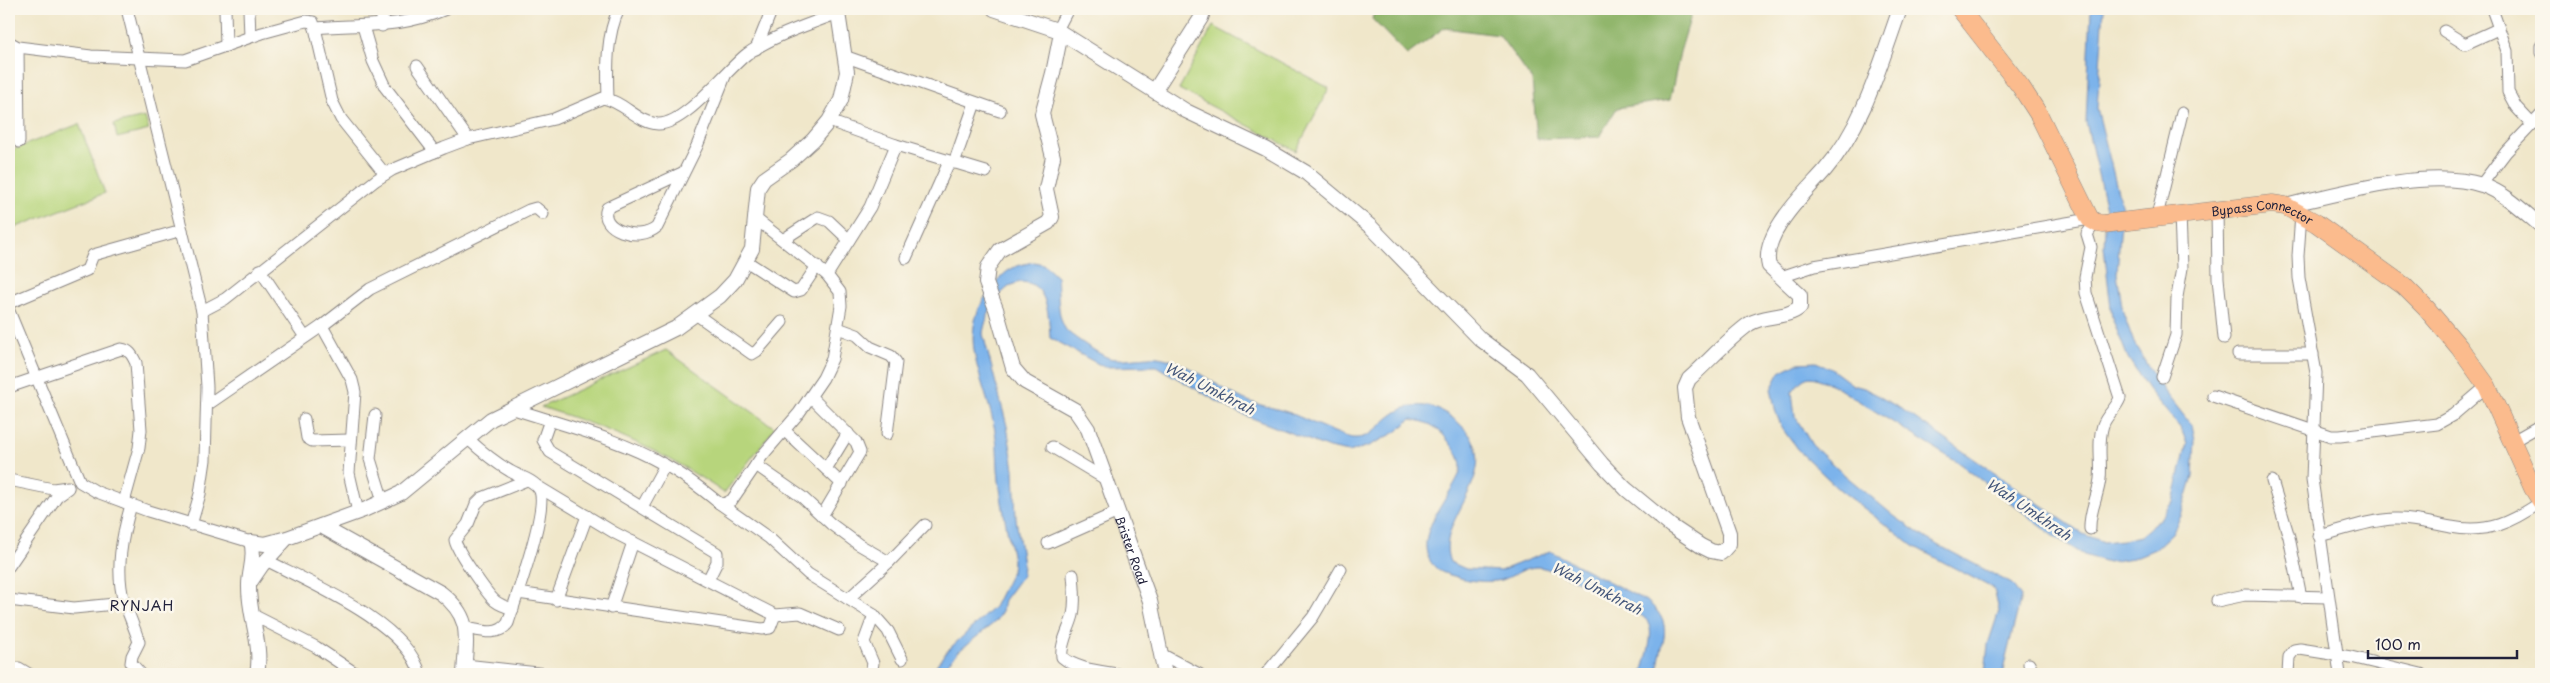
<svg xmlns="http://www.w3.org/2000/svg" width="2550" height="683" font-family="'Playpen Sans',sans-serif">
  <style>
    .green { fill: #b7d57c; stroke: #6c7c5c }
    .forest { fill: #91b66c; stroke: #5a6c54 }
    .water { fill: #7cb3eb; stroke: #4f6a93 }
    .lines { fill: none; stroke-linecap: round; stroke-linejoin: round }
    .minor-casing { stroke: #898482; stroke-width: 13 }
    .tertiary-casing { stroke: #898482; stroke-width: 16 }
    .primary-casing { stroke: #898482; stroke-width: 19 }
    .minor { stroke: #fff; stroke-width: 11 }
    .tertiary { stroke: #fff; stroke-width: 14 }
    .primary { stroke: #fbbb8d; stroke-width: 18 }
    .labels { text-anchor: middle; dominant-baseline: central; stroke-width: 5; stroke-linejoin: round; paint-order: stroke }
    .street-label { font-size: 12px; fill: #22223b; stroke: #fbf7ec }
    .water-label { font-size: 14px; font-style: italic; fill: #425579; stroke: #fbf7ec }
    .neighbourhood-label { font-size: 14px; letter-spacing: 1px; fill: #22223b; stroke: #fbf7ec }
  </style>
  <rect width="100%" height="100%" fill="#fbf7ec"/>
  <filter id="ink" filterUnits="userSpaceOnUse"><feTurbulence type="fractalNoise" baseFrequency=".02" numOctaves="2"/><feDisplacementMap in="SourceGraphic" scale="10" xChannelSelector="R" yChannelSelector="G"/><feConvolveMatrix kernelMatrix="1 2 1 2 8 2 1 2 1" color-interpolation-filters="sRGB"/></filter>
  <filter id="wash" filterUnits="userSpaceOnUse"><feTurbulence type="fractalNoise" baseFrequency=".0096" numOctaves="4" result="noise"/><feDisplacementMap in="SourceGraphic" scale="20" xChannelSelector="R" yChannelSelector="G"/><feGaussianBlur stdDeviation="1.12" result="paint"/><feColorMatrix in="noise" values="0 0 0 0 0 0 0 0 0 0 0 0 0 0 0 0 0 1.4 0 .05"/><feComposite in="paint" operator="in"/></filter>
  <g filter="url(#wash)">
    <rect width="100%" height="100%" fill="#f0e7ca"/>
    <!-- green -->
    <g class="green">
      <polygon points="1213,26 1329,88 1296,151 1179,89"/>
      <polygon points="145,117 149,130 117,138 114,124"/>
      <polygon points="79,124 105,193 9,230 9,151"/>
      <path d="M666,350l109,78 -51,65c-60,-42 -113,-64 -183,-86z"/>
    </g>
    <!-- forest -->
    <polygon class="forest" points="1375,9 1693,9 1680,52 1670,100 1617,108 1599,137 1537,139 1532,80 1499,35 1444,28 1407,55 1372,19"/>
    <!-- water -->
    <g class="water">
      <path d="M2091,9h13l-7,99 25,100 -5,66 6,38 11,31 22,37 36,46 3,14 -2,36 -12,40 -9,17 -17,16 -22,9 -25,4 -24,-7 -30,-19 -94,-72 -127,-79c-22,-9 -26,-14 -41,7l3,24 17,29 28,26 54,45 33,23 85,45 9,13 -19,77h-17l3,-30 11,-33 -5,-22 -81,-43 -74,-57 -42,-40 -15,-21 -6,-15 -5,-24 9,-17 17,-9 19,-1 14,6 23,17 11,3 39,22 180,124 21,8 19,-2 17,-4 19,-16 14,-19 14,-58 -6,-14 -33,-40 -20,-31 -16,-40 -8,-71 2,-38 -20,-87z"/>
      <path d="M1034,262l9,2 14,13c2,15 -1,43 11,55 7,6 32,23 41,26 7,2 19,1 27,0 7,0 15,-2 22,-1 31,5 54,27 81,40 15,8 34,10 51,16 13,5 52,24 63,25 18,1 26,-13 38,-22 27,-22 59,-6 78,18 32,43 -36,88 -19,128l16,7 34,2 50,-20 98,51c30,25 10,41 10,72h-16c3,-13 13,-39 6,-52 -6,-12 -95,-56 -111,-55 -13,0 -23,9 -35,13 -12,3 -35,1 -45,-3 -6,-2 -17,-4 -21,-9 -30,-28 16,-72 24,-96 4,-11 -5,-22 -11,-30 -12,-16 -19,-19 -38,-23l-15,13 -27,14 -20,6 -20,-4 -95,-37 -78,-45 -52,1 -54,-29c-1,-15 -1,-33 -9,-45 -2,-4 -5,-6 -8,-8 -26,-14 -48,28 -50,49l24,92 7,43 2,50 7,45 -1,12 -18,24 -2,11 -7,11 -36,29 -21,23h-8l16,-22 48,-45 18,-36 1,-11c-5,-26 -11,-53 -14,-79 -2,-17 -1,-34 -4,-50 -9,-52 -42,-94 -4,-142 14,-18 20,-23 43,-27z"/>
    </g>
  </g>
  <g filter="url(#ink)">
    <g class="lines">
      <!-- minor casing -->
      <g class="minor-casing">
        <g id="minor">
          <polyline points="127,9 202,311 207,387 205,460 200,494 191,525"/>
          <polyline points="225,9 226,46"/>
          <polyline points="249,9 250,37"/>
          <polyline points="2492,9 2507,51 2508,92 2516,107 2532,124"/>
          <polyline points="363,26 373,61 385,87 435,152"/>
          <polyline points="382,26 382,9"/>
          <polyline points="315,28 332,101 341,119 385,174"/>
          <polyline points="1057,30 1068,9"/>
          <polyline points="2444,31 2465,44 2498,29"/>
          <path d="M9,42l9,5 73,9 94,4 77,-27 44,-12 7,1 2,6c51,-5 81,2 131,-19"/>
          <polyline points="2541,46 2541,53"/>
          <polyline points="18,47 19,142"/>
          <polyline points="756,49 772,9"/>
          <polyline points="844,56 1000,111"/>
          <polyline points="417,66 468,139"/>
          <path d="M608,99c-1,-29 -2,-64 11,-90"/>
          <polyline points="829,121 896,145 986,172"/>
          <polyline points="954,163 975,103"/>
          <path d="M682,173l-71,33 -4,2c-9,21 32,35 50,19l40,-81 28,-70"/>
          <polyline points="2481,185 2506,152 2541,115"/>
          <polyline points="2217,209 2218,278 2224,338"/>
          <polyline points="2301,214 2298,256 2299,278 2316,373 2312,479 2340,674"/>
          <polyline points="2157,216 2182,113"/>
          <polyline points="784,239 818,217 829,221 849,240"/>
          <polyline points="906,258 949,162"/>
          <polyline points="746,261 794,292 801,290 817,266"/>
          <polyline points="260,270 305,337"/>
          <polyline points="827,275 870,207 896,145"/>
          <polyline points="1781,277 1814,266 2090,219"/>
          <polyline points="9,303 87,270 93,255 182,230"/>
          <polyline points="9,311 80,482 97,492 148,511 251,542"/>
          <path d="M202,311l23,-12 151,-119 16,-10 52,-22 24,-9 86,-20 49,-21c20,3 35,25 55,26 27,1 67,-53 89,-70 27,-19 61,-29 91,-41"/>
          <polyline points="697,315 752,354 757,351 782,322"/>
          <polyline points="322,326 352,380 355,392 349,473 358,512"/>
          <polyline points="838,328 857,335 870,347 891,356 896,362 887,434"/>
          <polyline points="2238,354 2313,354"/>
          <polyline points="2162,377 2176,335 2177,297 2182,268 2180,213"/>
          <path d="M9,387l112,-38c9,1 11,6 15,14l5,67 -2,18 -15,54"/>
          <polyline points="2213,396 2331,436 2340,436 2437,424 2453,415 2487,386"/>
          <polyline points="811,397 856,442 860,452 822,516"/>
          <polyline points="207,405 322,326 370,289 529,210 536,208 543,214"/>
          <path d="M511,408c51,17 107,30 154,57 19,10 37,24 54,38l5,1 8,-4 30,-44 37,-43 24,-35 9,-19 9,-53 -1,-14 -13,-17 -71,-56"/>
          <polyline points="375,415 370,459 383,501"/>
          <polyline points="304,419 307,438 312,441 350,440"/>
          <polyline points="550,420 543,440 550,452 717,553 717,562 708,580"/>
          <polyline points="784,430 842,484"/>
          <polyline points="2513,441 2541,425"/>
          <polyline points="1052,447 1107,480"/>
          <polyline points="756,465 802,497 831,524 858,544 889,562"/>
          <polyline points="826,469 848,433"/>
          <polyline points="9,480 53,489 68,487"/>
          <polyline points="2272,481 2289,537 2301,597"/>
          <polyline points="537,486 615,533 775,615"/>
          <polyline points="719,503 769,538 808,574 874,615 888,631 902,659"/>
          <path d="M131,505c-9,31 -16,65 -7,97 5,13 11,27 15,40l-7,14 -1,7 10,11"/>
          <polyline points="642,507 665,465"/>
          <path d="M2090,529c-1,-18 8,-32 10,-50 2,-18 -3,-36 3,-54 4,-11 13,-16 17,-27l-34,-105 -1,-16 6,-30 -4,-13 8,-11"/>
          <path d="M2319,536c24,-6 50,-16 75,-17 20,-1 38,5 57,8 37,7 61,-5 90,-25"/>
          <polyline points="1048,543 1118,512"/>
          <path d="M266,560c44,23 141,63 154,114"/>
          <polyline points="9,566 57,496 68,488"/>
          <path d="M1073,575c1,13 3,26 0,40 -3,13 -13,28 -11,42 14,12 38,14 55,17"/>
          <polyline points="518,593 762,629 770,628 775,615 800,613 839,630"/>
          <polyline points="848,599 889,562 925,525"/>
          <polyline points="9,600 74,608 125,603"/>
          <polyline points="556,600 587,516"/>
          <polyline points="2217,601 2245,595 2327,597"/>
          <polyline points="611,608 633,542"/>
          <path d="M513,609c-7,-2 -13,-4 -18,-8 -7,-6 -41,-54 -40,-61l13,-16 8,-20 6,-6 45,-18"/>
          <polyline points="251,614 316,647 352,671"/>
          <path d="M466,628c15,3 32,9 42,-5 7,-23 42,-117 31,-134 -5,-9 -21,-13 -29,-18 -16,-9 -30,-21 -43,-33"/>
          <polyline points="1161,654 1199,674"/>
          <polyline points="2029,664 2034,674"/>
          <polyline points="465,665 547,674"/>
          <polyline points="9,669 19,668 29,674"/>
          <polyline points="871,674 873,663 864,642 874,615"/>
          <polyline points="1266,674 1313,617 1341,569"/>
          <polyline points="2288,674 2289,657 2294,650 2300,649 2351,657 2421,674"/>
        </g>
      </g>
      <!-- tertiary casing -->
      <g class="tertiary-casing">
        <g id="tertiary">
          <path d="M994,9l63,21 129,81 80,38 39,23 66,55 109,112 47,35 75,90 24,25 45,37 30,20 10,5 10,2 8,-9v-11l-41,-116 -3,-29 4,-9c20,-18 39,-40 60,-55 15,-10 38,-5 51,-17v-12l-31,-29c-9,-32 38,-75 56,-96 39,-45 55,-106 75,-161"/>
          <path id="s1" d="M1061,33l-8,40 -11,41 11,43 -7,32 6,28 -4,6 -48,27 -12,17 -2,16 10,26 17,59 12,14 50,28 13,19 62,172 15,73"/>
          <polyline points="1155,90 1201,18 1204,9"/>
          <path d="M2285,206c55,-13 143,-38 197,-21 23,8 41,26 59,41"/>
          <path d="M321,526l120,67c32,25 25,45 23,81"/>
          <polyline points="251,581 262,565 285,540"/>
          <path d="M257,674c6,-30 -9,-59 -8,-89 0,-14 7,-29 2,-43l14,2 22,-6 77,-28 37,-17 90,-74 185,-91 44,-32 15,-16 17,-31 6,-61 6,-9 27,-19 22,-20 16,-19 12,-21 6,-28 -9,-59 3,-4"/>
        </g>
      </g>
      <!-- primary casing -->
      <g class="primary-casing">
        <g id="primary">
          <path id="s2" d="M1960,9l61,78 18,28 51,104 7,4 6,1 169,-20 13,2 31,17 88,63 22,22 33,39 28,39 46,102 8,13"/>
        </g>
      </g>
      <!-- minor -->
      <use href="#minor" class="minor"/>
      <!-- tertiary -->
      <use href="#tertiary" class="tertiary"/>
      <!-- primary -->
      <use href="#primary" class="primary"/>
    </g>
  </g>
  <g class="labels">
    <!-- street labels -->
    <g class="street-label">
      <text stroke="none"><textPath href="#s2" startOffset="424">Bypass Connector</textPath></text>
      <text stroke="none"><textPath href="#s1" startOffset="605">Brister Road</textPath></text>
    </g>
    <!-- water labels -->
    <g class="water-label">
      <text transform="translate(1210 388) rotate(27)">Wah Umkhrah</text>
      <text transform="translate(2029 509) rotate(34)">Wah Umkhrah</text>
      <text transform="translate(1597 588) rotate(27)">Wah Umkhrah</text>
    </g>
    <!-- neighbourhood labels -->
    <g class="neighbourhood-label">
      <text x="142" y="605">RYNJAH</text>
    </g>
  </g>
  <!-- margin -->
  <rect width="2550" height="683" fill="none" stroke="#fbf7ec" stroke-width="30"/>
  <!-- scale -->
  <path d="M2368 650v8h149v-8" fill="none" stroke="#22223b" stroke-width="2.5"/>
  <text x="2375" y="650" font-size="15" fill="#22223b" stroke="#fbf7ec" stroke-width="4" paint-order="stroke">100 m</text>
</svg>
